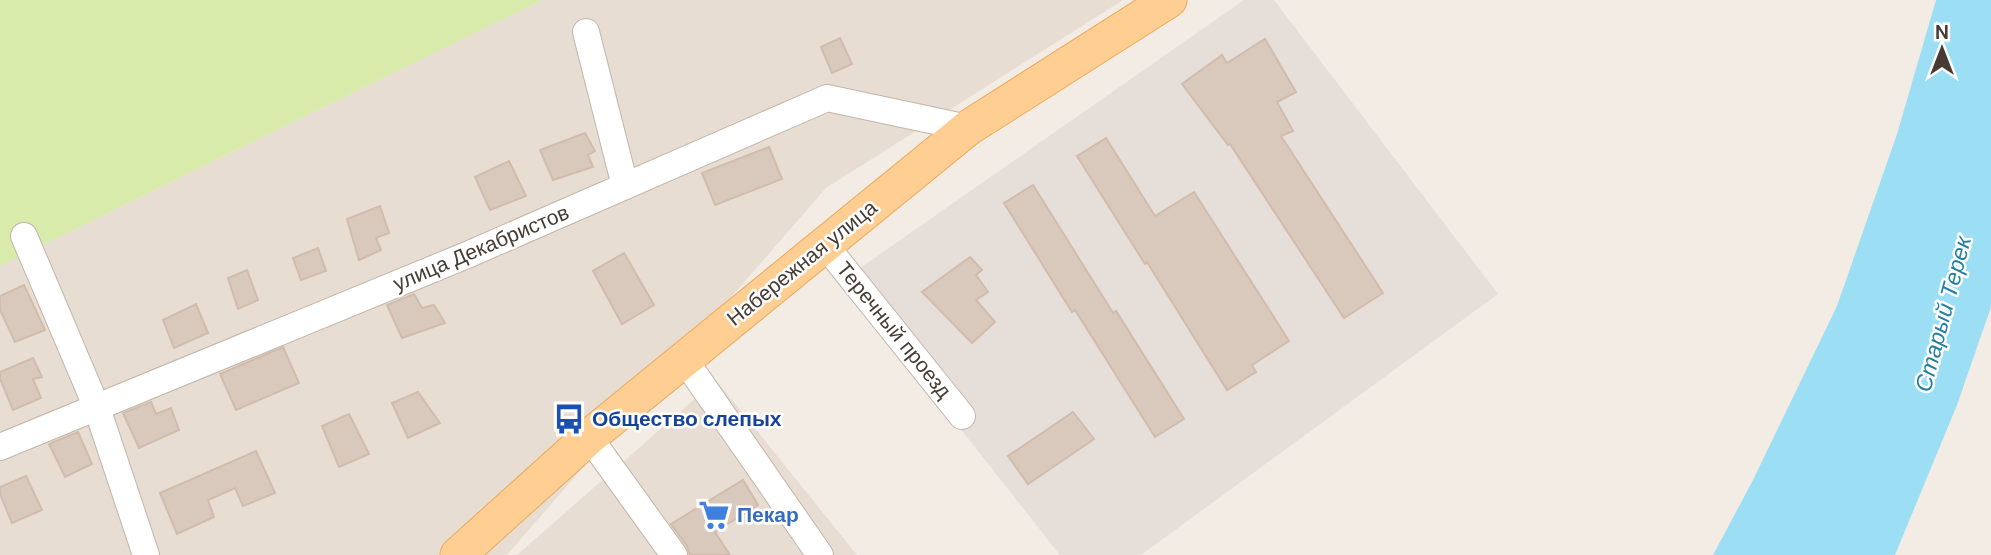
<svg xmlns="http://www.w3.org/2000/svg" width="1991" height="555" font-family="'DM Sans',sans-serif">
  <style>
    .residential { fill: #e8ddd2 }
    .industrial { fill: #e5ded9 }
    .green { fill: #d8ebaa }
    .water { fill: #9cdff5 }
    .building { fill: #d9c9bc; stroke: #d1bcac; stroke-width: 2 }
    .lines { fill: none; stroke-linecap: round; stroke-linejoin: round }
    .minor-casing { stroke: #c2b5a9; stroke-width: 28 }
    .major-casing { stroke: #eba85b; stroke-width: 37 }
    .minor { stroke: #fff; stroke-width: 26 }
    .major { stroke: #ffce92; stroke-width: 35 }
    .labels { text-anchor: middle; dominant-baseline: central; stroke-width: 5; stroke-linejoin: round; paint-order: stroke }
    .street-label { font-size: 21px; fill: #463c34; stroke: #fff }
    .transit-label { font-size: 21px; font-weight: bold; fill: #164399; stroke: #fff; text-anchor: start }
    .shop-label { font-size: 21px; font-weight: bold; fill: #366cbe; stroke: #fff; text-anchor: start }
    .water-label { font-size: 23px; font-style: italic; fill: #237f9f; stroke: #fff }
  </style>
  <rect width="100%" height="100%" fill="#f3ece4"/>
  <!-- residential -->
  <g class="residential">
    <polygon points="542,0 1123,0 826,188 507,555 0,555 0,266"/>
    <polygon points="716,380 857,555 517,555 631,455"/>
  </g>
  <!-- industrial -->
  <polygon class="industrial" points="1244,0 1274,0 1498,294 1141,555 1060,555 843,280"/>
  <!-- green -->
  <polygon class="green" points="0,0 542,0 0,266"/>
  <!-- water -->
  <polygon class="water" points="1936,0 1991,0 1991,307 1957,405 1895,555 1713,555 1752,482 1837,306 1897,134"/>
  <!-- building -->
  <g class="building">
    <polygon points="840,38 852,64 832,73 821,47"/>
    <polygon points="1265,39 1296,92 1277,102 1293,131 1281,136 1383,293 1344,318 1230,144 1228,145 1182,84 1222,55 1227,63"/>
    <polygon points="585,133 595,151 588,155 593,167 553,180 540,150"/>
    <polygon points="1106,138 1155,216 1194,192 1289,341 1252,365 1256,372 1227,390 1147,262 1145,264 1077,156"/>
    <polygon points="769,147 782,179 715,205 702,173"/>
    <polygon points="509,161 526,196 490,210 475,177"/>
    <polygon points="1033,185 1113,313 1116,311 1184,419 1155,437 1075,310 1072,312 1004,203"/>
    <polygon points="380,206 389,233 376,238 381,250 359,260 347,219"/>
    <polygon points="318,248 326,271 301,280 293,258"/>
    <polygon points="624,253 654,305 622,324 593,271"/>
    <polygon points="970,257 982,270 976,275 988,292 976,300 995,322 972,343 922,292"/>
    <polygon points="247,270 258,300 238,309 228,278"/>
    <polygon points="24,285 45,330 15,342 0,310 0,296"/>
    <polygon points="414,294 422,308 434,305 445,323 402,338 387,305"/>
    <polygon points="196,304 208,333 174,348 163,320"/>
    <polygon points="283,347 299,383 236,410 220,374"/>
    <polygon points="33,358 42,377 33,379 41,398 13,410 0,379 0,372"/>
    <polygon points="418,392 440,423 408,438 392,403"/>
    <polygon points="151,402 156,414 171,408 179,430 139,448 123,413"/>
    <polygon points="1073,412 1094,439 1028,484 1008,456"/>
    <polygon points="349,414 369,454 339,467 322,426"/>
    <polygon points="78,432 92,464 65,477 49,444"/>
    <polygon points="256,451 275,493 243,506 235,488 208,500 214,517 177,534 160,493"/>
    <polygon points="26,476 42,510 12,523 0,494 0,487"/>
    <polygon points="743,480 758,505 715,532 730,555 690,555 687,546 671,524"/>
  </g>
  <g class="lines">
    <!-- minor casing -->
    <g class="minor-casing">
      <g id="minor">
        <polyline points="586,32 625,186"/>
        <polyline points="24,236 97,408 146,555"/>
        <polyline points="825,245 962,416"/>
        <polyline points="684,359 820,555"/>
        <polyline points="589,437 674,555"/>
        <polyline points="0,447 467,255 827,98 968,128"/>
      </g>
    </g>
    <!-- major casing -->
    <g class="major-casing">
      <polyline id="major" points="458,555 589,437 968,128 1169,0"/>
    </g>
    <!-- minor -->
    <use href="#minor" class="minor"/>
    <!-- major -->
    <use href="#major" class="major"/>
  </g>
  <!-- icons -->
  <defs>
    <g id="bus-bare" transform="scale(2.415)"><path d="M-5-6H5V4H4V6H2V4H-2V6H-4V4H-5ZM-3.5-4V0h7V-4ZM-3.5 1.2v1.5H-2V1.2ZM2 1.2v1.5H3.5V1.2Z" fill="#1a4fb4" stroke="#fff" stroke-width="2.5" paint-order="stroke"/></g>
    <g id="supermarket-bare" transform="scale(2.415)"><path d="M-6-5.5h2.5l.6 2H6L4.5 2H-2.5L-4.4-4H-6ZM-1.5 3.2a1.3 1.3 0 1 0 .1 0ZM3 3.2a1.3 1.3 0 1 0 .1 0Z" fill="#3f7fe0" stroke="#fff" stroke-width="2.5" paint-order="stroke"/></g>
  </defs>
  <g fill-rule="evenodd">
    <use href="#bus-bare" x="569" y="419"/>
    <use href="#supermarket-bare" x="714" y="515"/>
  </g>
  <g class="labels">
    <!-- street labels -->
    <g class="street-label">
      <text transform="translate(481 248) rotate(-23)">улица Декабристов</text>
      <text transform="translate(802 263) rotate(-39)">Набережная улица</text>
      <text transform="translate(894 330) rotate(51)">Теречный проезд</text>
    </g>
    <!-- transit labels -->
    <g class="transit-label">
      <text x="592" y="419">Общество слепых</text>
    </g>
    <!-- shop labels -->
    <g class="shop-label">
      <text x="737" y="515">Пекар</text>
    </g>
    <!-- water labels -->
    <g class="water-label">
      <text transform="translate(1943 314) rotate(-75)">Старый Терек</text>
    </g>
  </g>
  <!-- north arrow -->
  <g transform="translate(1942 49)" stroke="#ffffff" stroke-width="5" paint-order="stroke">
  <path d="M0-5L12 26L0 18L-12 26Z" fill="#463c34"/>
  <text y="-10" font-size="19" font-weight="bold" text-anchor="middle" fill="#463c34">N</text>
  </g>
</svg>
